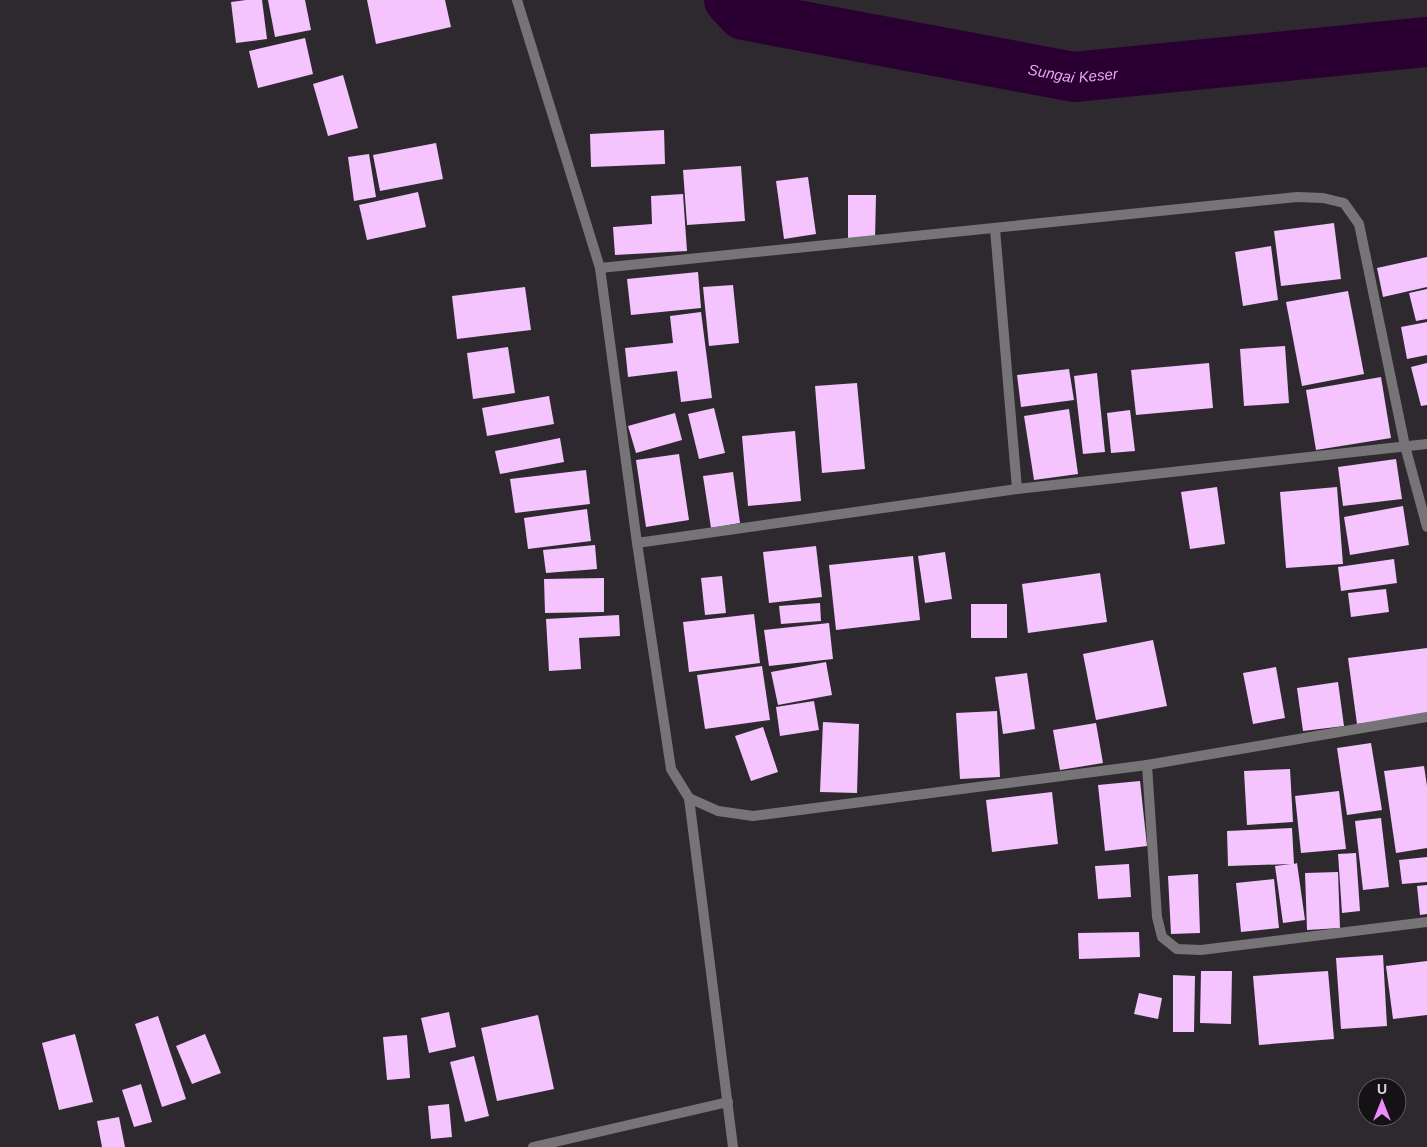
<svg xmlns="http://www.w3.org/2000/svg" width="1427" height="1147" font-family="Arial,sans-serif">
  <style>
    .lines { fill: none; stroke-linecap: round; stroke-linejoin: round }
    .river { stroke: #290031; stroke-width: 50 }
    .building { fill: #f5c3fe }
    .minor { stroke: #777477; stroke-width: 10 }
    .labels { text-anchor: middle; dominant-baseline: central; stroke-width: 5; stroke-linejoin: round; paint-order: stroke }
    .water-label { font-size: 15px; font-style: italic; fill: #e8a6f4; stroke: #151215 }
  </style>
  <rect width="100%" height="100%" fill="#2e292f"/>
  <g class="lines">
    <!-- river -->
    <path class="river" id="s1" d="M729,0l14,15 331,62 353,-35"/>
  </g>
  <!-- building -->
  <g class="building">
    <polygon points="246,0 262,0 267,39 236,43 231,2"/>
    <polygon points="268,0 305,0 311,30 275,37"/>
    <polygon points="367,0 445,0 451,27 376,44"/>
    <polygon points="305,38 313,74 258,88 249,51"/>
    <polygon points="343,75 358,128 328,136 313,84"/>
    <polygon points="664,130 665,164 591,167 590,134"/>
    <polygon points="436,143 443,179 380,191 373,155"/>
    <polygon points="369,154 376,197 354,201 348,157"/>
    <polygon points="741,166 745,221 687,225 683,170"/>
    <polygon points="808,177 816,234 784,239 776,181"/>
    <polygon points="418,192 426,227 367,240 359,205"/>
    <polygon points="683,194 687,251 615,255 613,227 652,224 651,196"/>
    <polygon points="848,195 876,195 875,240 848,239"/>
    <polygon points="1334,223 1341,279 1281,286 1274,231"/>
    <polygon points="1271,246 1278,300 1243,306 1235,252"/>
    <polygon points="1427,257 1427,287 1383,297 1377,268"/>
    <polygon points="698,272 701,308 631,315 627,279"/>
    <polygon points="733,285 739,343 709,346 703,287"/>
    <polygon points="525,287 531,330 457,339 452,296"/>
    <polygon points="1427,289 1427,319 1416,321 1409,293"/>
    <polygon points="1348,291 1364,374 1302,386 1286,302"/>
    <polygon points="701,312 712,398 681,402 677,371 628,377 625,348 673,343 670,316"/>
    <polygon points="1427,322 1427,355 1407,359 1401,327"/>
    <polygon points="1285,346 1289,403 1244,406 1240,349"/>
    <polygon points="508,347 515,393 473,399 467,353"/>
    <polygon points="1209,363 1213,408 1136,415 1131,370"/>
    <polygon points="1427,363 1427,405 1421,406 1411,367"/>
    <polygon points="1069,369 1074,400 1021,407 1017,375"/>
    <polygon points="1097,373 1105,452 1083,454 1074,376"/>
    <polygon points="1381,377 1391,438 1316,450 1306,390"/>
    <polygon points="857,383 865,469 822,473 815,386"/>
    <polygon points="549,396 554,424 487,436 482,408"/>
    <polygon points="714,408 725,453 699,459 688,414"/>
    <polygon points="1069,409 1078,474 1034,480 1024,416"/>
    <polygon points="1130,410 1135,451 1111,453 1107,413"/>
    <polygon points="675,413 682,440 636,453 628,426"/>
    <polygon points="795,431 801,501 748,506 742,436"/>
    <polygon points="560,438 564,462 500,474 495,451"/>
    <polygon points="679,454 689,520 646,527 636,460"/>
    <polygon points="1396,459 1402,499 1343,506 1338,467"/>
    <polygon points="586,470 590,504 515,513 510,479"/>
    <polygon points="733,472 740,523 711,528 703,476"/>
    <polygon points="1217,487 1225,544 1190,549 1181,492"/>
    <polygon points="1337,487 1343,564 1286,568 1280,492"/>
    <polygon points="1403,506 1409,545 1350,555 1344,517"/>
    <polygon points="587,509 591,541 528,549 524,518"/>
    <polygon points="595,545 597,569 546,573 543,550"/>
    <polygon points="816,546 822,597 769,603 763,552"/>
    <polygon points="945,552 952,599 925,603 918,556"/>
    <polygon points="913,556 920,620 836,630 829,565"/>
    <polygon points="1394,559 1397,583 1341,591 1338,567"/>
    <polygon points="1100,573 1107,622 1028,633 1022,584"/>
    <polygon points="722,576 726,613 705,615 701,578"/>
    <polygon points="604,578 604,612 545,613 544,579"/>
    <polygon points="1386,589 1389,612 1351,617 1348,593"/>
    <polygon points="820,603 821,621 781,624 779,606"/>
    <rect x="971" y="604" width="36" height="34"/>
    <polygon points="754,614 760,663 689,672 683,622"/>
    <polygon points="619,615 620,636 579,638 581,669 549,671 546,619"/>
    <polygon points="829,623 833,659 769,666 764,630"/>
    <polygon points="1153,640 1167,706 1096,720 1083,654"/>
    <polygon points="1427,648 1427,715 1357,724 1348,658"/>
    <polygon points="826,662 832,695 778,705 771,672"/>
    <polygon points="762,666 770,720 705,729 697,675"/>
    <polygon points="1276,667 1285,718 1253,724 1243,673"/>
    <polygon points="1027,673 1035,729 1003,734 995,677"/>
    <polygon points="1338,682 1344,726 1303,731 1297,688"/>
    <polygon points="814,701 819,730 780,736 776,707"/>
    <polygon points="997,711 1000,777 960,779 956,713"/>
    <polygon points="823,722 859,724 857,793 820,792"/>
    <polygon points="1096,723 1103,763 1060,770 1053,730"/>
    <polygon points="763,727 778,772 751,781 735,736"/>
    <polygon points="1371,743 1382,810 1347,815 1337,748"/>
    <polygon points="1424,766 1427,786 1427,848 1396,853 1384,771"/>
    <polygon points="1290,769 1293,822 1247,825 1244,771"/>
    <polygon points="1140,781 1147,846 1105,851 1098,785"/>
    <polygon points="1339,791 1346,849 1301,853 1295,796"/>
    <polygon points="1052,792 1058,844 992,852 986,800"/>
    <polygon points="1381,818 1389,887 1363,890 1355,821"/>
    <polygon points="1292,828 1294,864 1297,863 1305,920 1283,923 1275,866 1291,864 1228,866 1227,831"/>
    <polygon points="1356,853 1360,911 1342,913 1338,854"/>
    <polygon points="1427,857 1427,882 1402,884 1399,860"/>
    <polygon points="1129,864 1131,897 1098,899 1095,866"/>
    <polygon points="1338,872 1340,928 1307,930 1305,873"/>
    <polygon points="1198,874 1200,933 1171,934 1168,876"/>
    <polygon points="1274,879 1279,928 1241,932 1236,883"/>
    <polygon points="1427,885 1427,914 1420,915 1417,886"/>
    <polygon points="1139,932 1140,957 1079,959 1078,933"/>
    <polygon points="1383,955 1387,1026 1341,1029 1336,958"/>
    <polygon points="1427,961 1427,1015 1393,1019 1386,966"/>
    <polygon points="1201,971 1232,971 1231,1024 1200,1023"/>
    <polygon points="1328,971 1334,1039 1259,1045 1253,976"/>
    <polygon points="1173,975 1195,976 1194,1032 1173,1032"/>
    <polygon points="1139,993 1162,998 1158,1019 1134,1014"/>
    <polygon points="449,1012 456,1047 429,1053 421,1018"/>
    <polygon points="538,1015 554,1089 497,1101 481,1028"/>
    <polygon points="158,1016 186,1099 162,1107 135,1024"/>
    <polygon points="75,1034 93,1102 59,1110 42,1043"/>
    <polygon points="205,1034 221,1073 192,1084 176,1046"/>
    <polygon points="407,1035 410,1078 387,1080 383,1037"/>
    <polygon points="474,1056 489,1116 465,1122 450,1062"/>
    <polygon points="141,1084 152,1122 134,1127 122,1090"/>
    <polygon points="449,1104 452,1137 431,1139 428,1106"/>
    <polygon points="119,1117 125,1147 102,1147 97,1121"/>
  </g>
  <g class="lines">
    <!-- minor -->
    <g class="minor">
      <polyline points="517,0 600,268 637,543 671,769 689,798 718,811 753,816 1147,765 1427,717"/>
      <polyline points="995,229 1017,489"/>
      <polyline points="600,268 1297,197 1323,198 1344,203 1359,224 1405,446 1427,527"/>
      <polyline points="637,543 1017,489 1427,444"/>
      <polyline points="1147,765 1157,917 1162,937 1177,949 1201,950 1427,922"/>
      <polyline points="689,798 733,1147"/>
      <polyline points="533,1147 728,1102"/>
    </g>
  </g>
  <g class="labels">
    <!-- water labels -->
    <g class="water-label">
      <text stroke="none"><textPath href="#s1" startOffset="356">Sungai Keser</textPath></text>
    </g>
  </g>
  <!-- north arrow -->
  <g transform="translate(1382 1102)"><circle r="24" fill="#151215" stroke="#636063"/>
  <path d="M0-4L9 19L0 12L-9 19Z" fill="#eb8dfc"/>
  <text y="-8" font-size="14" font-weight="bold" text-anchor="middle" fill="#d8d5d8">U</text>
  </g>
</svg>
